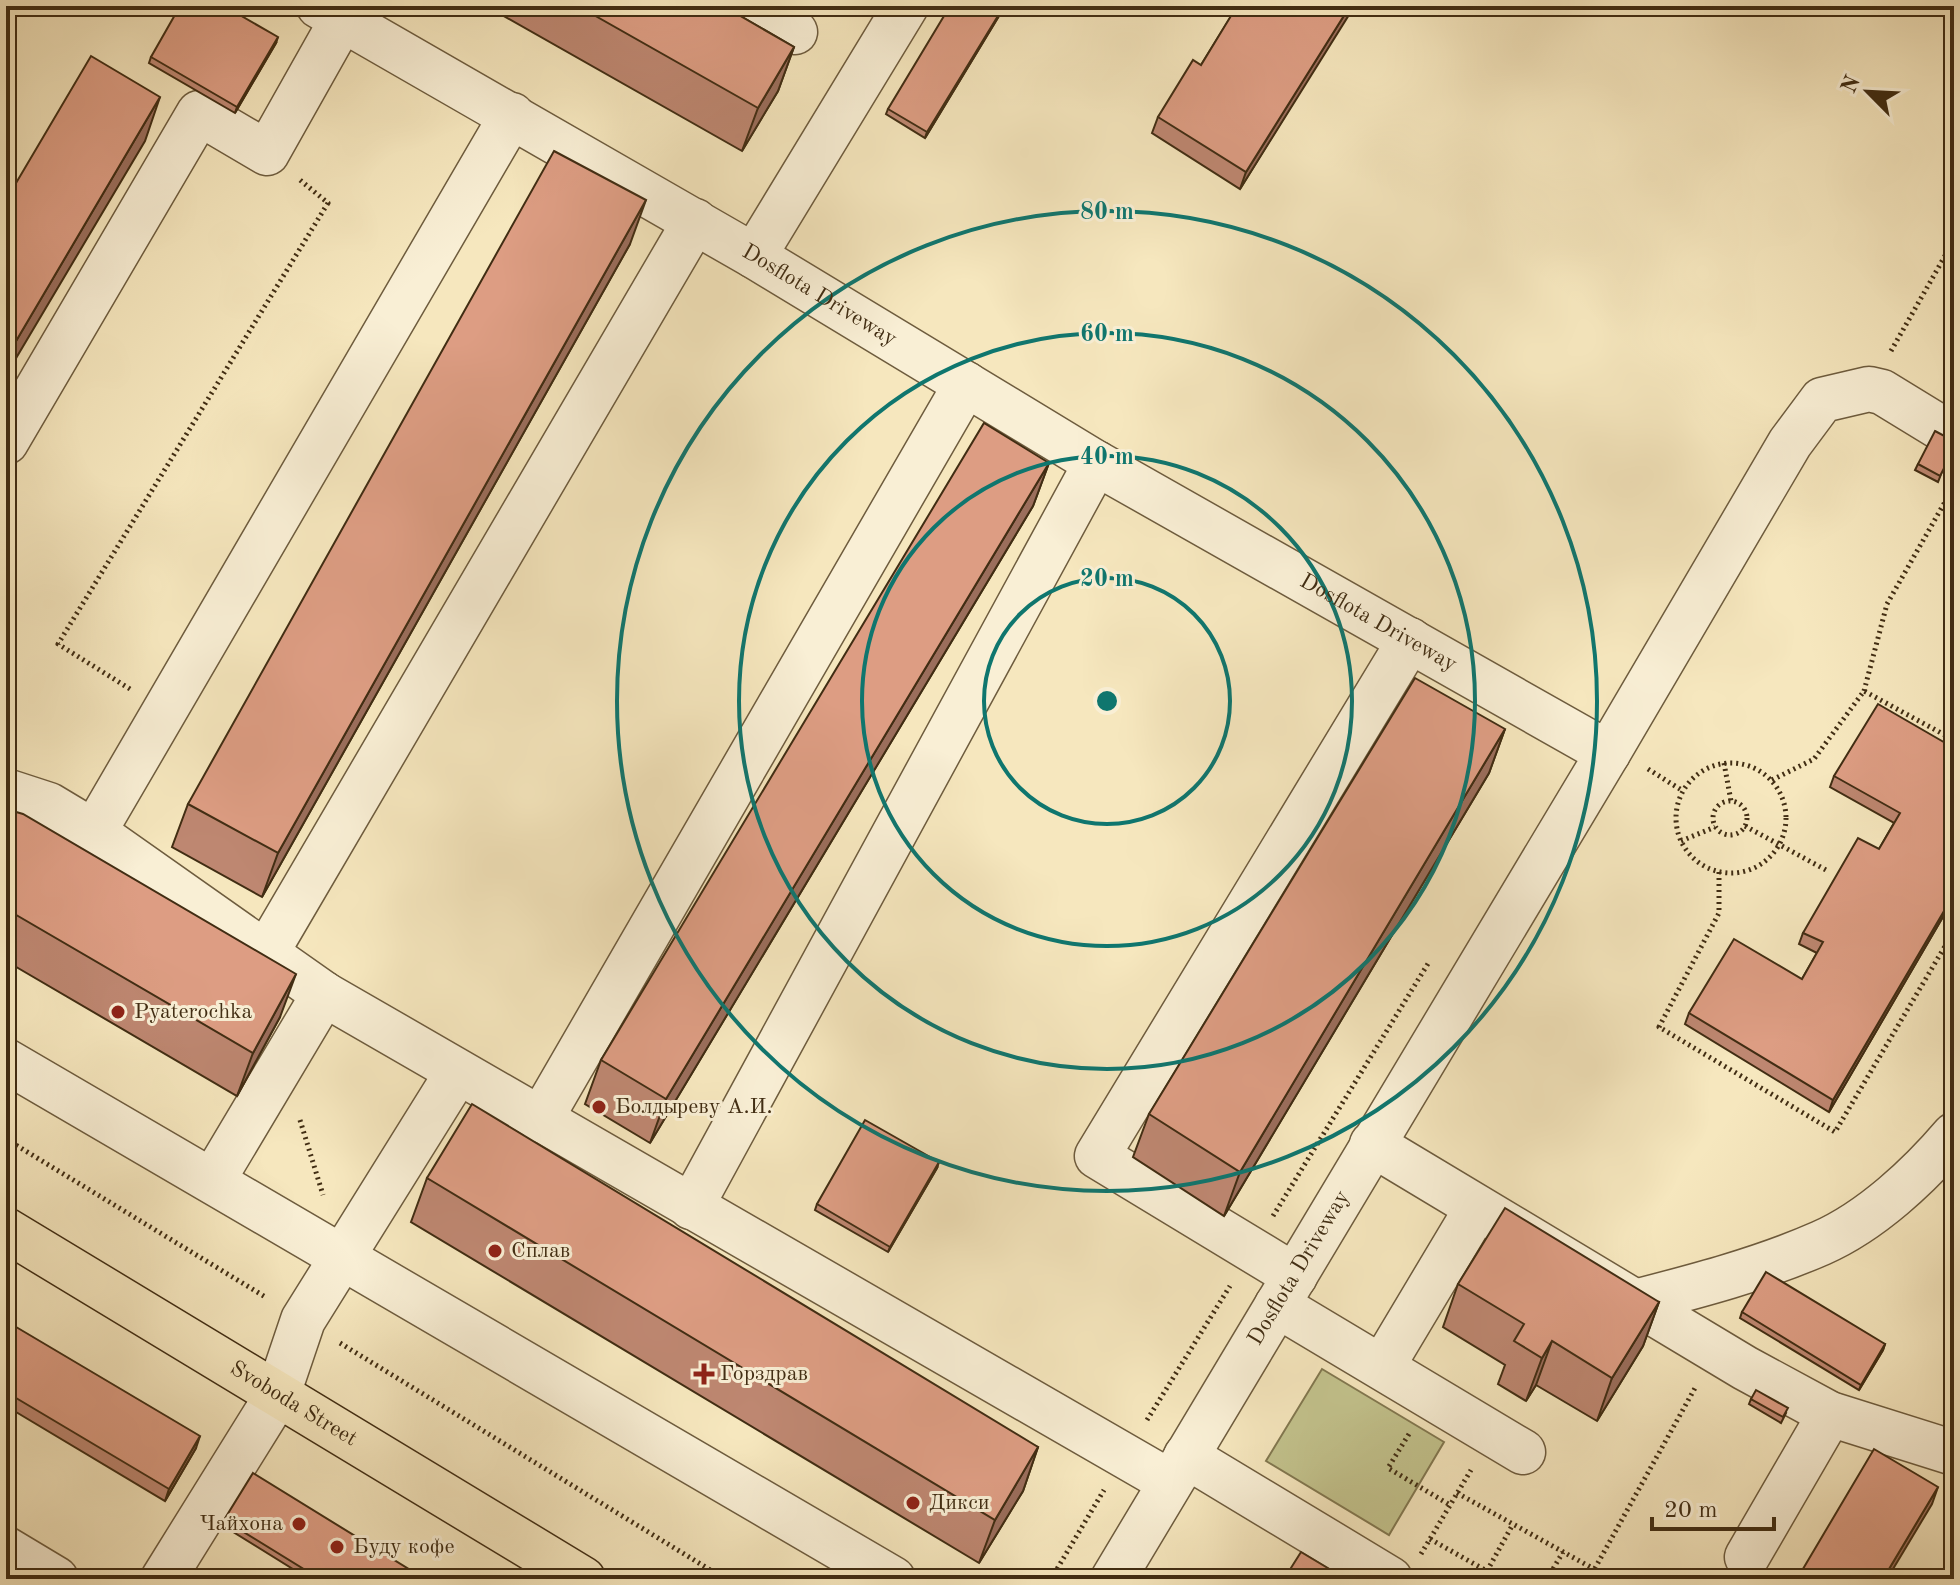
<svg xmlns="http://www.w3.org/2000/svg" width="1960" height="1585" font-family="'Old Standard TT',serif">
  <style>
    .green { fill: #c3c38d; stroke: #827850; stroke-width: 2 }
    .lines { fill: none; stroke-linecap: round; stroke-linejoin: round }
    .minor-casing { stroke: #6e5c3e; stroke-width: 47 }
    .major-casing { stroke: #412d13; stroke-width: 47 }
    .path { stroke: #412d13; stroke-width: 5; stroke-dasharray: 2 4; stroke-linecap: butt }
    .minor { stroke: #f9efd5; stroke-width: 44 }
    .major { stroke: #f6e7be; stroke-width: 44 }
    .wall { fill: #be8771; stroke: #412d13; stroke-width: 2 }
    .shaded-wall { fill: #9b6e5c; stroke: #412d13; stroke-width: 2 }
    .building { fill: #dd9d83; stroke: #412d13; stroke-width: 2 }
    .ring { fill: none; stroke: #0f766e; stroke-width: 4 }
    .poi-dot { fill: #8f2418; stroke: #f9efd5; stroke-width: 3 }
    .labels { text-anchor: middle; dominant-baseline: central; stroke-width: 6; stroke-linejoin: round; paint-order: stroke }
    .street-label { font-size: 22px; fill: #412d13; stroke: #f9efd5 }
    .poi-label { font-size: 22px; fill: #412d13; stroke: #f9efd5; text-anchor: start }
    .centre { fill: #0f766e; stroke: #f9efd5; stroke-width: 4 }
    .ring-label { font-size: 24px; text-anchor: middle; font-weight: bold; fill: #0f766e; stroke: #f9efd5; stroke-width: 6; stroke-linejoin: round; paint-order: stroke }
  </style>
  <rect width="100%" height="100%" fill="#f6e7be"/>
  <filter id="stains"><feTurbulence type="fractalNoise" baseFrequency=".0025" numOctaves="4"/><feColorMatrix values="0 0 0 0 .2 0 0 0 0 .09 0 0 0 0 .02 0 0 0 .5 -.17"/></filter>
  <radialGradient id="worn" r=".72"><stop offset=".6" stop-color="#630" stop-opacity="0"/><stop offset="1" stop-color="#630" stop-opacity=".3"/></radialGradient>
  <!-- green -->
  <polygon class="green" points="1322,1369 1444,1442 1389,1535 1266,1461"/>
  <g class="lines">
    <!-- minor casing -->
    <g class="minor-casing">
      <g id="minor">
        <path id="s1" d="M319,6l435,250 342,207 512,290 -495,826"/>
        <polyline points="751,6 795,32"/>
        <polyline points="754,256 906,6"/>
        <polyline points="6,442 199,113 267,153 343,18"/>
        <polyline points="1608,753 1790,443 1822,400 1869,389 1882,392 1954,436"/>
        <polyline points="6,791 49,805 94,832 324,994 1170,1482"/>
        <polyline points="94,832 512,115"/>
        <polyline points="265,955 695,221"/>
        <polyline points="6,1061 893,1579"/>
        <polyline points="540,1120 966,384"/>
        <polyline points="1372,1144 1745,1368 1830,1414 1954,1453"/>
        <polyline points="213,1180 324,994"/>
        <polyline points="691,1207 1096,463"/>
        <polyline points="1295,1276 1097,1156 1410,640"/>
        <path d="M1635,1302c62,-16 127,-33 186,-59 50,-22 98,-67 133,-108"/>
        <polyline points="1277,1305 1523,1452"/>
        <polyline points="1382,1367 1477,1208"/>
        <polyline points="1186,1456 1390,1579"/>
        <polyline points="6,1549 56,1579"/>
        <polyline points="1747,1557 1830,1414"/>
        <polyline points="163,1579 278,1394 303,1320 457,1073"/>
      </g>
    </g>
    <!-- major casing -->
    <g class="major-casing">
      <g id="major">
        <path id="s2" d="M6,1230l577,349"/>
      </g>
    </g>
    <!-- path -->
    <g class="path">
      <polyline points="1891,351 1954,240"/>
      <polyline points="130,689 58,644 328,203 300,180"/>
      <polyline points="1864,691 1887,604 1954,486"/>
      <circle cx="1731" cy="818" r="55"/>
      <polyline points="1724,763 1731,801"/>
      <polyline points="1648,769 1683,791"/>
      <polyline points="1772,780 1814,759 1864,691 1954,740"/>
      <circle cx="1730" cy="818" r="17"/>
      <polyline points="1745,826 1826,870"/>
      <polyline points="1681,841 1715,827"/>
      <polyline points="1719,872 1719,913 1659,1027 1835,1132 1954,931"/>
      <polyline points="300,1120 323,1195"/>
      <polyline points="6,1139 267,1298"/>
      <polyline points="1273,1216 1429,962"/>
      <polyline points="340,1343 725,1579"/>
      <polyline points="1147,1420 1230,1286"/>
      <polyline points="1409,1434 1388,1468 1450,1505"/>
      <polyline points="1457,1493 1594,1569"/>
      <polyline points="1430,1539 1501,1579"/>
      <polyline points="1421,1554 1471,1470"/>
      <polyline points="1487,1571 1513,1524"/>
      <polyline points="1051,1579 1104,1490"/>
      <polyline points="1547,1579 1563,1552"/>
      <polyline points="1589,1579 1695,1388"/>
    </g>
    <!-- minor -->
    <use href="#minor" class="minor"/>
    <!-- major -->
    <use href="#major" class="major"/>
  </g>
  <!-- wall -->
  <g class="wall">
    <polygon points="486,6 723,6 794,47 778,91 742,151"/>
    <polygon points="1005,6 925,138 886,114 888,109"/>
    <polygon points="1231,6 1353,6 1240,189 1152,133 1158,117 1201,65 1235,10 1231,7"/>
    <polygon points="276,43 235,113 149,63 151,57"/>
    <polygon points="630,244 262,897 172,847 188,804"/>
    <polygon points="1954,441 1938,482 1915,470 1918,464"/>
    <polygon points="1049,463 1033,506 650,1143 585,1104 601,1060"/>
    <polygon points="1505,729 1489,773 1224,1216 1133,1157 1149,1114"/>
    <polygon points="1954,748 1954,898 1829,1112 1685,1024 1689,1013 1802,979 1817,953 1799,944 1803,933 1879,849 1894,823 1830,787 1834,776"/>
    <polygon points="6,809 280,1017 237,1096 6,961"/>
    <polygon points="937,1168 888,1252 815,1210 817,1204"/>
    <polygon points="427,1178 1038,1447 1023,1491 979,1563 411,1222"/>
    <polygon points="1458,1284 1659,1302 1643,1346 1597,1421 1536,1385 1526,1401 1498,1384 1505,1365 1443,1327"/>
    <polygon points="1742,1312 1885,1344 1883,1350 1859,1390 1740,1318"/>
    <polygon points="6,1321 196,1448 165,1501 6,1406"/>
    <polygon points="1954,1379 1954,1406 1945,1403"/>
    <polygon points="1751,1399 1786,1413 1781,1423 1749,1404"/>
    <polygon points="224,1520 420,1576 419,1579 309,1579 222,1525"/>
  </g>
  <!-- shaded-wall -->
  <g class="shaded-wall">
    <polygon points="1004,6 1005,6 925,138 927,132"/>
    <polygon points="1350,6 1353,6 1352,10 1240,189 1246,172"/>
    <polygon points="278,37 276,43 235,113 237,107"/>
    <polygon points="794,47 778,91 742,151 758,108"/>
    <polygon points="160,97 145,141 6,375 6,358"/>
    <polygon points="646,200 630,244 262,897 278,853"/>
    <polygon points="1049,463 1033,506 650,1143 666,1099"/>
    <polygon points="1505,729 1489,773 1224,1216 1240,1172"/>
    <polygon points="1954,894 1954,898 1829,1112 1833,1100"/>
    <polygon points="296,974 280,1017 237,1096 253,1053"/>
    <polygon points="939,1162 937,1168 888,1252 890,1247"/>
    <polygon points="1659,1302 1643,1346 1597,1421 1612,1378"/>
    <polygon points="1552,1341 1536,1385 1526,1401 1542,1358"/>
    <polygon points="1885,1344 1883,1350 1859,1390 1861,1385"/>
    <polygon points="200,1436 196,1448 165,1501 169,1489"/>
    <polygon points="1038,1447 1023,1491 979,1563 995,1520"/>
    <polygon points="1938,1487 1932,1504 1887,1579 1883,1579"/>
  </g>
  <!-- building -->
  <g class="building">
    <polygon points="180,6 224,6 278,37 237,107 151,57"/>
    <polygon points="578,6 723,6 794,47 758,108"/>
    <polygon points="950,6 1004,6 927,132 888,109"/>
    <polygon points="1237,6 1350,6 1246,172 1158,117 1193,60 1201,65"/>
    <polygon points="91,56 160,97 6,358 6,200"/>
    <polygon points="554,151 646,200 278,853 188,804"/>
    <polygon points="984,423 1049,463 666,1099 601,1060"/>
    <polygon points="1935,431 1954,441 1954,449 1940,476 1918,464"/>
    <polygon points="1415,678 1505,729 1240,1172 1149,1114"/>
    <polygon points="1878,704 1954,748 1954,894 1833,1100 1689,1013 1734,939 1802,979 1823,942 1803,933 1858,838 1879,849 1900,813 1834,776"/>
    <polygon points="6,809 23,814 296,974 253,1053 6,909"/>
    <polygon points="472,1104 1038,1447 995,1520 427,1178"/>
    <polygon points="865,1120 939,1162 890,1247 817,1204"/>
    <polygon points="1505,1208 1659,1302 1612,1378 1552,1341 1542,1358 1514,1341 1524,1324 1458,1284"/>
    <polygon points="1766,1272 1885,1344 1861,1385 1742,1312"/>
    <polygon points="6,1321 200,1436 169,1489 6,1392"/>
    <polygon points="1954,1379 1954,1400 1947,1397"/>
    <polygon points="1756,1390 1788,1408 1783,1417 1751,1399"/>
    <polygon points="1874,1449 1938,1487 1883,1579 1797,1579"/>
    <polygon points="253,1473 420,1576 419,1579 320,1579 224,1520"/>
    <polygon points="1301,1552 1346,1579 1284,1579"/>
    <polygon points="1376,1574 1385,1579 1373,1579"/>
  </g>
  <!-- distance rings -->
  <g class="ring">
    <circle cx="1107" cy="701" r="123"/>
    <circle cx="1107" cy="701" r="245"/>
    <circle cx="1107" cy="701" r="368"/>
    <circle cx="1107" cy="701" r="490"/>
  </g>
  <!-- markers -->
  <g class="poi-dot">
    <circle cx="118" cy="1012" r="8"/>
    <circle cx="599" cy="1107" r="8"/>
    <circle cx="495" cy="1251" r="8"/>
    <path d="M700 1362h8v8h8v8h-8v8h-8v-8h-8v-8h8z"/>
    <circle cx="913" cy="1503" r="8"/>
    <circle cx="299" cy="1524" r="8"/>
    <circle cx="337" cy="1547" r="8"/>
  </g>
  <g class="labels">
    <!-- street labels -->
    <g class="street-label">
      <text stroke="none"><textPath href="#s1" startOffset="578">Dosflota Driveway</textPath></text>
      <text stroke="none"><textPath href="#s1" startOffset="1226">Dosflota Driveway</textPath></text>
      <text transform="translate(1299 1268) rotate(-59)">Dosflota Driveway</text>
      <text stroke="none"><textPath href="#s2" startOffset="336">Svoboda Street</textPath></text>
    </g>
    <!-- poi labels -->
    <g class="poi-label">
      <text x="134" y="1012">Pyaterochka</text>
      <text x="615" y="1107">Болдыреву А.И.</text>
      <text x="511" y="1251">Сплав</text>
      <text x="720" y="1374">Горздрав</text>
      <text x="929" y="1503">Дикси</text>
      <text x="283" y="1524" text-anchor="end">Чайхона</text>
      <text x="353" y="1547">Буду кофе</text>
    </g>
  </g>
  <circle cx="1107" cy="701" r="12" class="centre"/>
  <g class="ring-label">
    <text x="1107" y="219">80 m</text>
    <text x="1107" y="341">60 m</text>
    <text x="1107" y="464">40 m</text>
    <text x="1107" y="586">20 m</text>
  </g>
  <!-- margin -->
  <rect width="1960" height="1585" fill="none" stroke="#f6e7be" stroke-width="32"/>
  <rect x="8" y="8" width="1944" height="1569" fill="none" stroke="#412d13" stroke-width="4"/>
  <rect x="16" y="16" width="1928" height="1553" fill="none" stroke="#412d13" stroke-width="2"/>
  <!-- north arrow -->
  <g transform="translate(1868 92) rotate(294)" stroke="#f9efd5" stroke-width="6" paint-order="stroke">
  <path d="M0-6L14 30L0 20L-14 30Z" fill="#412d13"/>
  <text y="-12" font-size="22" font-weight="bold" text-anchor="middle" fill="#412d13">N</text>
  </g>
  <!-- scale -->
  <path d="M1652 1517v12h122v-12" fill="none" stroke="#412d13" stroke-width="4"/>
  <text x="1664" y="1517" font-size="24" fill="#412d13" stroke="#f9efd5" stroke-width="6" paint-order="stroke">20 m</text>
  <rect width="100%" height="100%" filter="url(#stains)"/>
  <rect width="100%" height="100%" fill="url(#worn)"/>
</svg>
